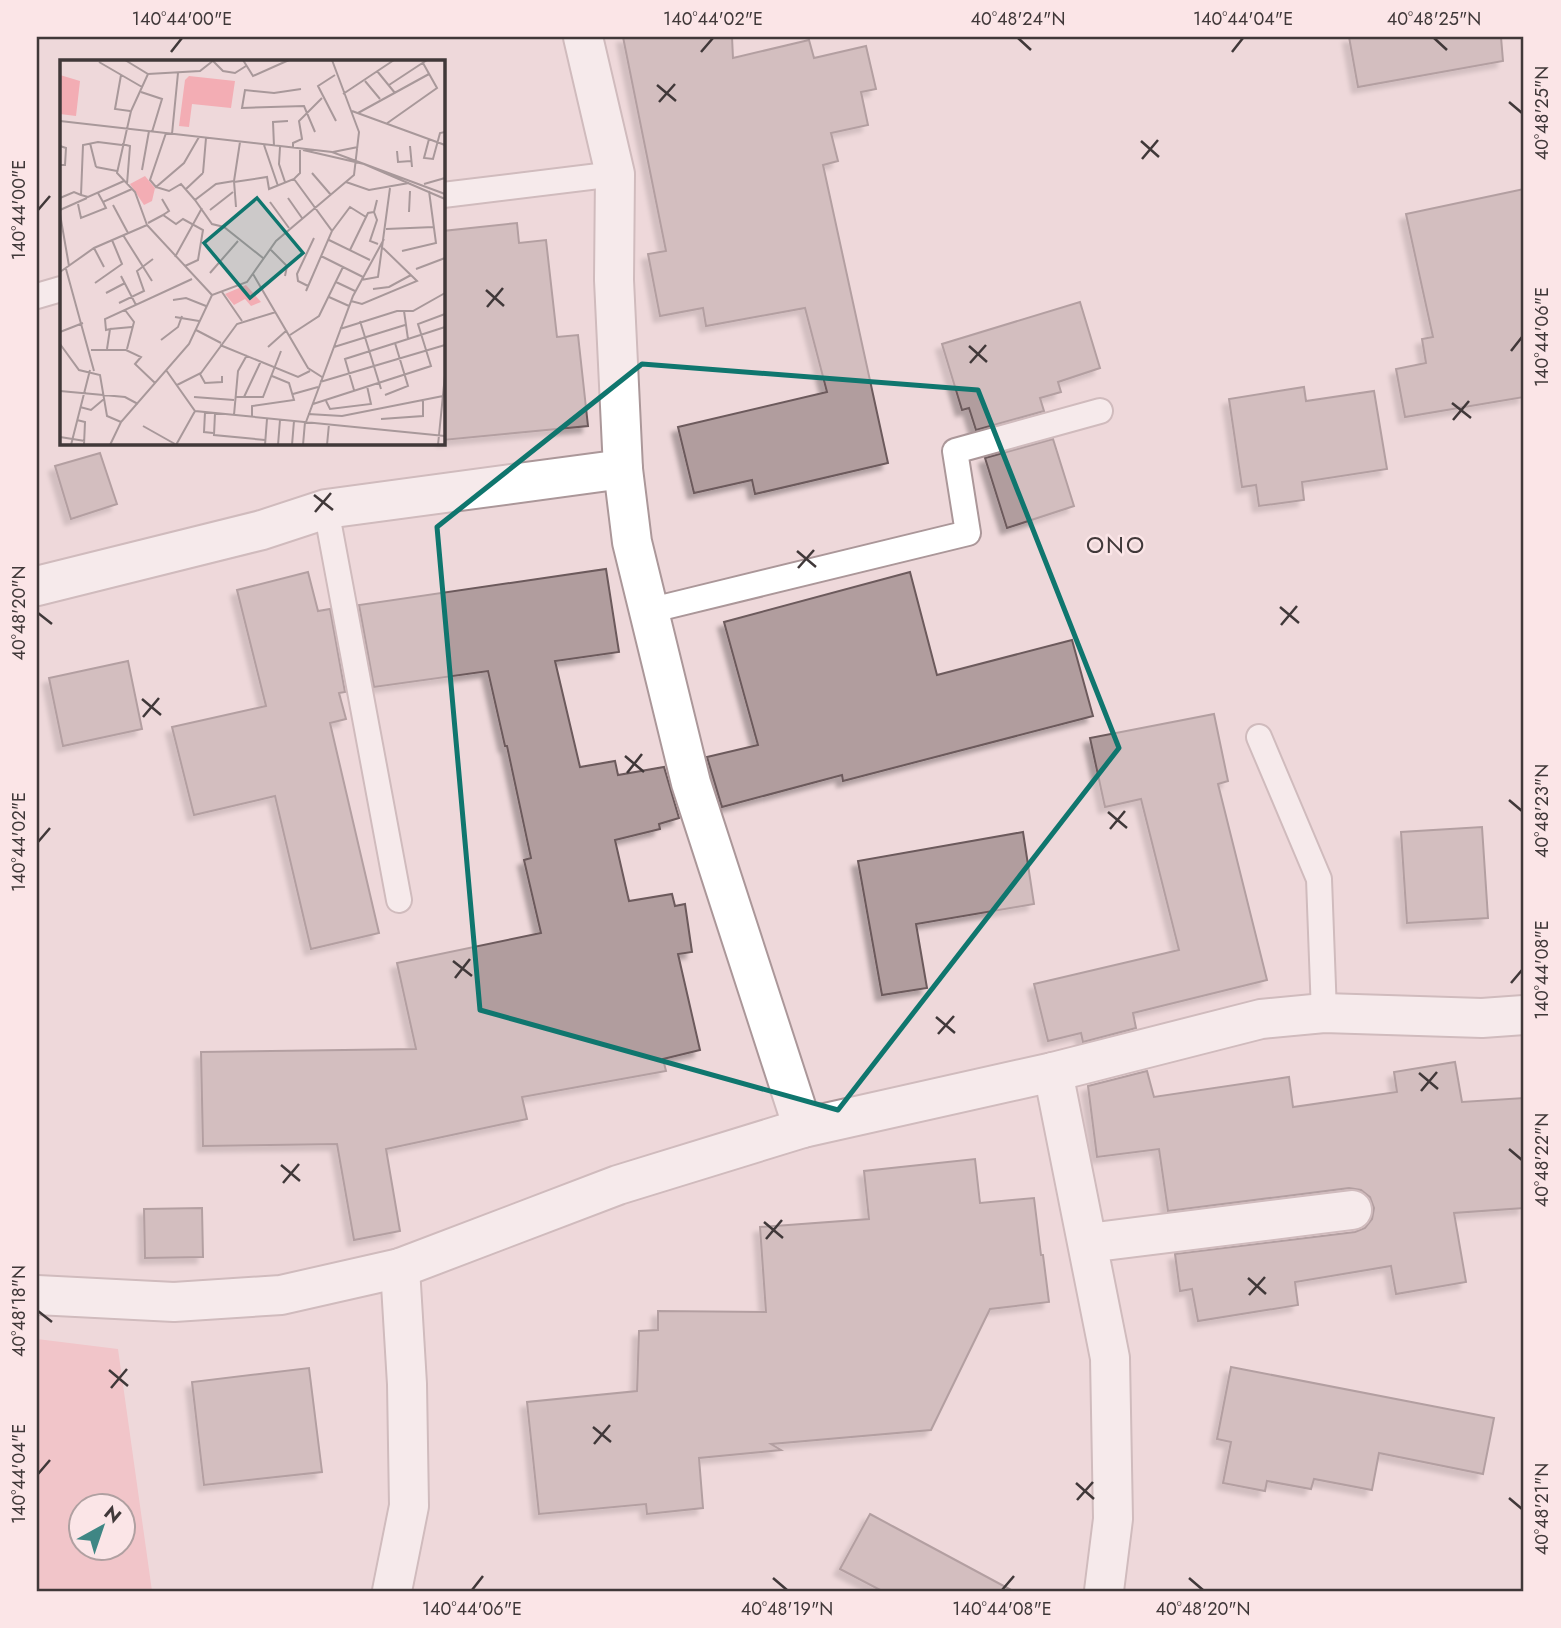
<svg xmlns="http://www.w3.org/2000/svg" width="1561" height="1628" font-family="Jost,sans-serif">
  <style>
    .green { fill: #f3adb4; fill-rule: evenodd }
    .building { fill: #b19d9e; stroke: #6c5a5c; stroke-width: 2; filter: url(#shadow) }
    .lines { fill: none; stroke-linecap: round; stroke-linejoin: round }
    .service-casing { stroke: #ab9799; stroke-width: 28 }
    .minor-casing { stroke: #ab9799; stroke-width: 42 }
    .service { stroke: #fff; stroke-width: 24 }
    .minor { stroke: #fff; stroke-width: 38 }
    .marked { fill: none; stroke: #0f766e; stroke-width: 5; stroke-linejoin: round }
    .ticks { fill: none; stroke: #403839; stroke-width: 2.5 }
    .labels { text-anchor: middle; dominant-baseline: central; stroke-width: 5; stroke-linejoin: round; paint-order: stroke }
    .quarter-label { font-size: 23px; letter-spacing: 2px; fill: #403839; stroke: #fbe5e7 }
    .inset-road { fill: none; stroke: #a8989a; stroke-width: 2 }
    .view { fill: #0f766e; fill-opacity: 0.15; stroke: #0f766e; stroke-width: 3.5 }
    .inset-edge { fill: none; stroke: #403839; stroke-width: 3.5 }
    .neatline { fill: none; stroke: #403839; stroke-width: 2.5 }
    .ticks-label { font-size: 18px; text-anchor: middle; fill: #403839 }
  </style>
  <defs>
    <filter id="shadow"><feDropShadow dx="-6" dy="6" stdDeviation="2" flood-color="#0004"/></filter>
  </defs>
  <rect width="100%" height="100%" fill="#eed8da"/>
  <!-- green -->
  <path class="green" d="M37,1339l81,10 34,242h-115zM80,1506h42v42h-42z"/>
  <!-- building -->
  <g class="building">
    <polygon points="623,37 732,37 733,58 809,40 814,58 866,46 876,89 861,92 868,125 831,133 838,161 823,165 888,463 755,494 752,480 694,493 678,427 827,392 805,308 706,326 703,308 660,316 648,254 666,251"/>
    <polygon points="1349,37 1501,37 1503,61 1358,87"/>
    <polygon points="1524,189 1524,397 1405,417 1396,369 1426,363 1422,339 1433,337 1406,214"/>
    <polygon points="517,223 519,243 546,240 557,337 578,335 588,426 443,440 443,231"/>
    <polygon points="1080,302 1100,368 1058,382 1061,392 1040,398 1044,411 976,430 969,408 962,410 942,344"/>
    <polygon points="1304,387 1306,401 1374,391 1387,469 1302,482 1304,500 1259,506 1256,485 1242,487 1229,399"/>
    <polygon points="1053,439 1074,506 1007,528 985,458"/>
    <polygon points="100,453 117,504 71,519 55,466"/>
    <polygon points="606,569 619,652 555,661 580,767 615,761 618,775 664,767 679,818 659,824 660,829 615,840 629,901 672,894 675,906 685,904 692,952 678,954 700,1050 663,1059 666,1071 522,1097 527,1119 386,1149 400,1231 354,1240 337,1144 203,1146 201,1052 416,1049 397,963 541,933 524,860 531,858 507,746 505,746 488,671 374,687 359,605"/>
    <polygon points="308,572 318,611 330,609 345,692 339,693 346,719 330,723 379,933 311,949 275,796 194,815 172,727 266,706 237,590"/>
    <polygon points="910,572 937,675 1072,640 1093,716 843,781 842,775 722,807 707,757 758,745 724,622"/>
    <polygon points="128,661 142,729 63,746 49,678"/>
    <polygon points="1214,714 1228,781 1218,784 1267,980 1133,1013 1136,1028 1083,1042 1081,1033 1048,1041 1034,984 1179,950 1141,799 1105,807 1090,738"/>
    <polygon points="1482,827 1488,918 1407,923 1401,832"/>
    <polygon points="1023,832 1034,904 916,924 927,988 882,995 858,861"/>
    <polygon points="1455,1062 1462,1102 1524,1098 1524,1208 1454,1213 1466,1282 1396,1294 1391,1266 1295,1282 1298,1305 1198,1321 1192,1289 1180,1291 1175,1254 1355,1232 1365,1228 1372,1219 1374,1208 1370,1197 1361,1190 1349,1188 1168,1211 1159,1149 1097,1157 1088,1086 1147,1071 1154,1097 1289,1077 1293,1107 1397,1092 1394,1072"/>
    <polygon points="975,1159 980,1203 1034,1198 1041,1255 1043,1255 1049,1302 990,1309 931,1430 771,1444 781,1450 699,1458 703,1508 647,1514 646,1504 539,1514 527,1402 637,1391 639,1331 658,1330 658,1311 766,1312 760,1227 869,1219 864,1171"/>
    <polygon points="202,1208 203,1257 145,1258 144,1209"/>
    <polygon points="1231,1367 1494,1418 1483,1474 1379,1453 1372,1490 1314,1479 1311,1489 1267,1481 1265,1491 1223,1483 1231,1442 1217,1439"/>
    <polygon points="309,1368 322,1472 204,1485 192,1382"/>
    <polygon points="870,1514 1013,1591 882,1591 840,1569"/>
  </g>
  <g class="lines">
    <!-- service casing -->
    <g class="service-casing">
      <g id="service">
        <polyline points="443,195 615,174"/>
        <polyline points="37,296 61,289"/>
        <polyline points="326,509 399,900"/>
        <polyline points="648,611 968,533 955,451 1100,411"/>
        <polyline points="1259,737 1319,879 1324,1013"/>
      </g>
    </g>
    <!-- minor casing -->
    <g class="minor-casing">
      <g id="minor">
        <polyline points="583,37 615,174 614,280 623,469 632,542 691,783 803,1128"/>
        <polyline points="37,586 262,530 326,509 623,469"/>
        <polyline points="1053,1072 1110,1358 1113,1519 1104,1591"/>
        <polyline points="1088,1243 1352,1210"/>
        <polyline points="37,1295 174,1302 281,1295 400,1268 618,1185 803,1128 1053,1072 1261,1019 1324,1013 1482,1018 1524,1015"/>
        <polyline points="392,1591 409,1506 407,1384 400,1268"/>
      </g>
    </g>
    <!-- service -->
    <use href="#service" class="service"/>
    <!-- minor -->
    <use href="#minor" class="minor"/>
  </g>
  <!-- marked area -->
  <path d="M0 0H1561V1628H0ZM642,364l336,26 141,358 -281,362 -358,-100 -43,-483z" fill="#eed8da" fill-opacity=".55" fill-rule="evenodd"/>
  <path class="marked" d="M642,364l336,26 141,358 -281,362 -358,-100 -43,-483z"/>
  <!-- ticks -->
  <path class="ticks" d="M1018,38l13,12M1434,38l13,12M171,52l11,-14M701,52l12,-14M1232,52l11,-14M657,85l19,16M659,102l16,-18M1509,102l13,11M1141,141l18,16M1142,159l16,-19M38,210l12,-14M486,290l18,16M487,307l16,-19M969,346l18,16M1511,351l11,-14M970,363l16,-18M1452,403l19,15M1453,420l16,-19M314,495l19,15M315,512l16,-19M797,551l19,16M798,568l16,-18M1280,607l19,16M38,613l14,11M1281,625l16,-19M142,699l19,16M143,717l16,-19M625,756l19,16M627,773l15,-19M1509,800l13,11M1108,812l19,16M1110,829l15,-18M38,842l12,-14M453,961l19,15M455,978l15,-19M1511,983l11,-13M936,1017l19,16M938,1034l16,-18M1419,1073l19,16M1421,1091l16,-19M1509,1149l13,11M281,1165l19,16M283,1183l16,-19M764,1222l19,16M766,1239l16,-19M1248,1278l18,16M1249,1295l16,-18M38,1311l14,11M109,1370l19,16M111,1388l16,-19M593,1427l18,15M594,1444l16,-19M38,1474l12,-14M1076,1483l18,16M1509,1498l13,11M1077,1500l16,-18M773,1578l14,12M1189,1578l14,12M472,1590l11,-14M1002,1590l12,-14"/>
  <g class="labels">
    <!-- quarter labels -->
    <g class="quarter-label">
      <text x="1116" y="545">ONO</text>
    </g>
  </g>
  <!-- overview -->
  <g transform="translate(60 60)">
    <rect width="385" height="385" fill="#eed8da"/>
    <path d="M0,15l20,6 -4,35 -16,-2zM129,16l46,5 -4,27 -39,-4 -3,23 -10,-1 6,-46zM85,116l10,12 -3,13 -8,4 -14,-21zM186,225l15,17 -10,4 -6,-7 -11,6 -9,-11z" fill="#f3adb4"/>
    <path class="inset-road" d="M65,0l23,14 52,-3 14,-11M183,0l10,16 36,-16M153,1l10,10 12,2 11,-7M39,2l43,25M317,11l18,22M61,15l-6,34 15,2M275,15l-17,11 18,35M305,21l15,18M329,25l38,-25M241,29l-27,4 -29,-3 -3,18 62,-2 11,26M81,32l21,7 -10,33M283,34l51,-34M292,51l93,34M298,53l71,-39M0,61l272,31 113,42M326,64l51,-36 -14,-25M106,73l-16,47 6,7 28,-24 15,-26M112,74l6,-61M369,79l-5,19 9,1 7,-26 5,-1M30,83l6,24M62,84l8,2 -3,38M62,85l-24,-3 -15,3 -2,50 7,2 36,-16M204,85l14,41M0,86l6,2 -1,17h-5M214,86l-1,-24 15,-1M350,86l2,21M220,87l-1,17 6,18M233,88v-5l9,-4 -3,-18 23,-23M243,90l61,14 81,35M337,91l1,11 13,-1M273,92l25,-5M36,107l21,4M82,110l7,-39M143,113l3,-35M252,113l19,22M234,119l38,52 -26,60M174,121l-18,3 -21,16 17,24 12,3 39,31M174,122l33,-5 2,12 25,-10 6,-6v-23M286,122l23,8 40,-7M364,124l21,-6M96,127l13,4 12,-7 14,16M126,129l17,-16M38,133l5,9 29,-13M0,138l14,-6 7,3M228,138l14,20M102,139l7,12 -6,4M317,140l-3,12 3,8 -7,21 8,3M210,142l19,26M18,144l3,14 25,-10 -3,-6M53,145l15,28M176,147l-2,-26 6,-39M0,150l27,-12M150,150l23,-18M349,152l1,-21M0,154l9,52M88,163l15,-8 13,9 7,-5 20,11 -5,30 -13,6M87,165l-12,-33 -18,-19 14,-62 17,-37M326,169l48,-2M272,171l18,-24 16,10M63,175l29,46M269,180l41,20M34,188l10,19M210,189l17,17 -2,10M290,190l18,-37 6,-1M342,191l34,-8 -7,-52M261,196l42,21M115,197l27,-49M6,209l28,102M356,209l29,-11M0,212l34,-24 53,-23 65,70M150,213l28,-32M193,214l55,94 14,9M61,216l15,29M301,220l17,-3 12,-89M276,222l19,9M35,223l27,-19 -10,-24M248,226l-10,-5 -1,-7 17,-36M313,229l16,-2 22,-12M162,232l20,29M46,233l19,-10M269,237l20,9M113,240l13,-2 20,8M291,241l11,3 55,-23 -34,-33M59,243l25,-12 -7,-20 16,-12M65,250l9,12 -7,27M115,257l24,4M300,261l21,68M50,269l22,-2M280,269l57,-18h16l32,-18M136,270l25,13M0,272l23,-9M230,275l29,-19 24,-49M348,279l37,-12M101,280l17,-13 4,-11M0,284l19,26 21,5 7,41 14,6M160,285l78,32 12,-6M208,287l19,-17M274,287l71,-22M47,289l3,-20 -4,1 -1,-11 87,-40M31,290h35l15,7 -6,7 20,19M106,310l29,41 250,25M140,314l5,9 17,-1v-6M260,322l125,-37M117,325l24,-12 36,-49 39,-12M294,330l-9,-31 63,-20 -4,-28M0,331l65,6 13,7M233,334l25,-7M325,335l23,-9 -13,-43M134,337l40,3M175,337h28l18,-46M184,337l17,-36M266,341l4,8 41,-5 -4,-18M253,344l118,-38 -13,-42 27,-10M20,347l11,3 13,-11M145,352l-1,20 9,1M155,353l-1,22 51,5M248,354l34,2 101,-20M174,355l4,-44 9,-16M192,357v-11l42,-6 -5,-17 -17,-7M321,359l42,-3v-16M17,360l8,2 -1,23M246,362l47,-126 31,-57M83,366l32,18M0,377l25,4M11,385l19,-75M50,385l11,-23 68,-78 23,-49 35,-13 29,-41 78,-66 5,-43 -27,-72M116,385l19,-34M205,385l2,-26M218,385l2,-25M232,385l2,-24M243,385l2,-23M267,385l2,-21M378,385l7,-70"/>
    <path class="view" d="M197,138l46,55 -53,45 -46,-55z"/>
    <rect width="385" height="385" class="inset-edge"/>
  </g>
  <!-- border -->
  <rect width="1561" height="1628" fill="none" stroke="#fbe5e7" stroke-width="77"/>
  <!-- north arrow -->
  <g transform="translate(102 1527) rotate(40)"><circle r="33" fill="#fbe5e7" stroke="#b0a0a1" stroke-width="2"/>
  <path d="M0-5L12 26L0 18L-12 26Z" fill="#3f8684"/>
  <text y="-10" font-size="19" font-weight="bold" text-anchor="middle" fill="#403839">N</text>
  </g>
  <rect x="38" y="38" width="1484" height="1552" class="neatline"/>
  <g class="ticks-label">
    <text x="182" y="25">140°44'00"E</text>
    <text x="713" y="25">140°44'02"E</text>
    <text x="1018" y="25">40°48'24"N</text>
    <text x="1243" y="25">140°44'04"E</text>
    <text x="1434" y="25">40°48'25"N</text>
    <text transform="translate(1542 113) rotate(-90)" y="6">40°48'25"N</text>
    <text transform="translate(19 210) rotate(-90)" y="6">140°44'00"E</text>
    <text transform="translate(1542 337) rotate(-90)" y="6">140°44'06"E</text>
    <text transform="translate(19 613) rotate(-90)" y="6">40°48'20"N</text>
    <text transform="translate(1542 811) rotate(-90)" y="6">40°48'23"N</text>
    <text transform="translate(19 842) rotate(-90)" y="6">140°44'02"E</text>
    <text transform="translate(1542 970) rotate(-90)" y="6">140°44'08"E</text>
    <text transform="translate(1542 1160) rotate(-90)" y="6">40°48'22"N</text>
    <text transform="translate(19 1311) rotate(-90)" y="6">40°48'18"N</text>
    <text transform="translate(19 1474) rotate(-90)" y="6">140°44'04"E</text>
    <text transform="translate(1542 1509) rotate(-90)" y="6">40°48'21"N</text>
    <text x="472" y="1615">140°44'06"E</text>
    <text x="787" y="1615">40°48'19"N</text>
    <text x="1002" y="1615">140°44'08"E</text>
    <text x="1203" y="1615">40°48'20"N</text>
  </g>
</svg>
